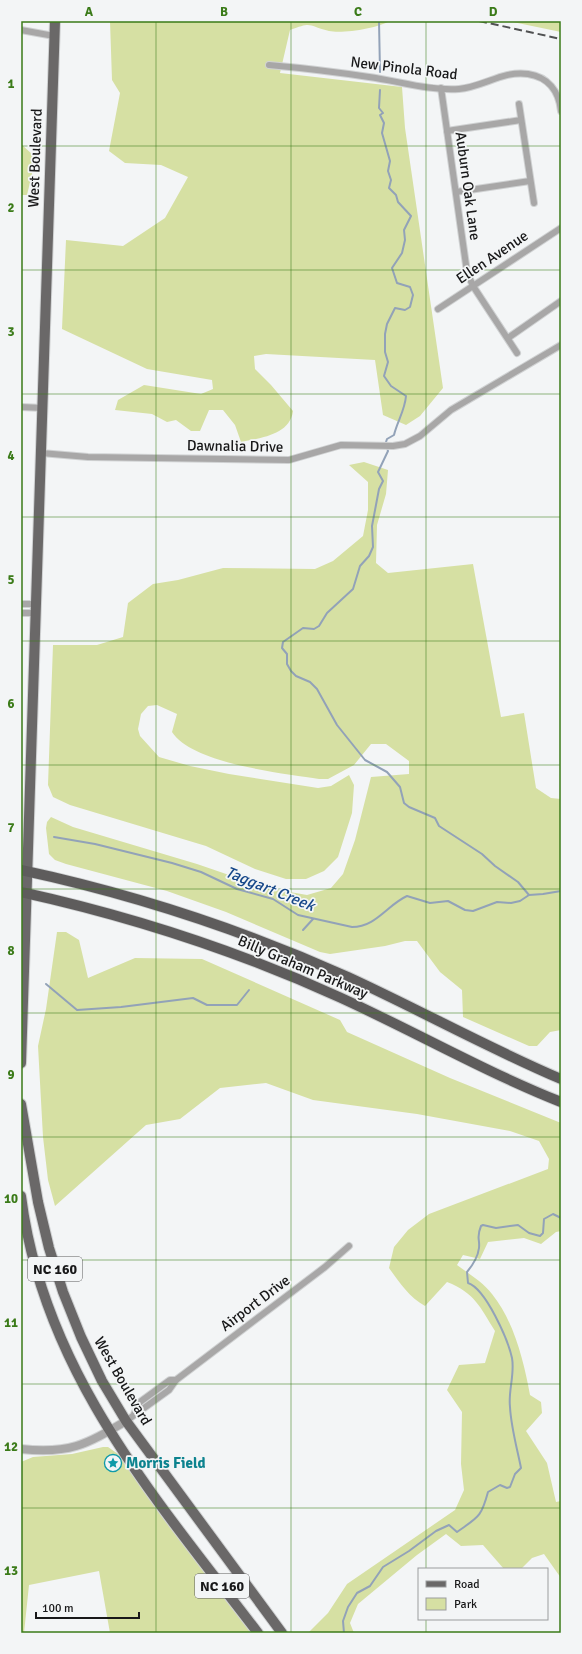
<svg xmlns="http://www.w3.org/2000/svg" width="582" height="1654" font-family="Signika,sans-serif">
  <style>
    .green { fill: #d6e0a3 }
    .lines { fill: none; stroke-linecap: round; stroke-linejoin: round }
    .stream { stroke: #92a2b8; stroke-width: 2 }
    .minor-casing { stroke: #d0d2d3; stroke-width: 8 }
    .tertiary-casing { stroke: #d0d2d3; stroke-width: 10 }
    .primary-casing { stroke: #d0d2d3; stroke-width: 12 }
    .trunk-casing { stroke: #d0d2d3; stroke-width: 12 }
    .minor { stroke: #a8a7a7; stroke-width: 6 }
    .tertiary { stroke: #a8a7a7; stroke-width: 8 }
    .primary { stroke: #6a6868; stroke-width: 10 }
    .trunk { stroke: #5e5c5c; stroke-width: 10 }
    .rail { stroke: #505152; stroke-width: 2; stroke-dasharray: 8 4; stroke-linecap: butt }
    .grid { fill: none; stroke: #3b7b19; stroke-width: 1; stroke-opacity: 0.55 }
    .labels { text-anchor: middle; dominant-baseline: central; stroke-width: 3.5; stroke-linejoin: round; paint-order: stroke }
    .shield { fill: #f3f5f6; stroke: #5a5a5b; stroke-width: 1 }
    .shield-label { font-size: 14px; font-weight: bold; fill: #181819 }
    .street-label { font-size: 15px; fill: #181819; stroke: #f3f5f6 }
    .culture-label { font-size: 15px; font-weight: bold; fill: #0d838f; stroke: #f3f5f6; text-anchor: start }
    .water-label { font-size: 16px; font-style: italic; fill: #17488a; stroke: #f3f5f6 }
    .neatline { fill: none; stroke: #3b7b19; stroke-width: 1.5 }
    .grid-label { font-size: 13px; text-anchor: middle; font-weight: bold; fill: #3b7b19 }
  </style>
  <rect width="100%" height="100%" fill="#f3f5f6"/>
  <!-- green -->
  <g class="green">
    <path d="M110,21h280c-12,7 -47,13 -61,10 -22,-5 -15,-10 -39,-1l-10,43 122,14 3,41 38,260 -23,28 -14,9 -23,-10 -8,-55 -109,-6 -12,2 1,13 16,16 22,26c-3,24 -33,27 -52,31l-6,-17 -12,-15h-14l-9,21h-9l-15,-11 -9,2 -15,-8 -37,-4 3,-10 26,-15 57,9 12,-5 -1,-9 -65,-11 -85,-40 4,-89 57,6 42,-28 23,-41 -27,-12 -36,-2 -16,-12 11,-58 -8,-13z"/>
    <polygon points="508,21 561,21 561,32"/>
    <polygon points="21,144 33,155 32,174 27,195 21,195"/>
    <path d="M364,462l24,8 -2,24 -9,31 -1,38 12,10 85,-9 28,153 23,-4 12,75 15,10 10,1v231l-11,2 -13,14h-8l-66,-29 -1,-27 -22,-18 -23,-31h-12l-20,5 -55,8 -10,-2 -94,-40 -59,-21 -101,-27 -11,-4 -6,-6 -3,-26 1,-6 4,-5 22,10 124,37 70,24 40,7 24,-7 12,-14 12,-34 16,-63 38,-3v-13l-23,-17h-15l-17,21 -26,14h-9c-37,-6 -126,-15 -147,-47l5,-18 -20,-9 -9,1 -7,8 -3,15 2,7 19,21 31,9 39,8 89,14 13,-2 18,-11 5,10 -2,28 -14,44 -14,14 -18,8h-20l-31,-10 -49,-23 -136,-41 -17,-8 -5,-12 5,-140h44l26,-8 5,-34 25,-19 25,-4 45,-12 92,1 18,-8 30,-25 5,-26v-28l-19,-17z"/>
    <path d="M57,932h9l13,8 9,38 47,-20 67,1 138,61 7,12 103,46 111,45v108l-5,1 -15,12 -17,-6 -36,4 -8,17 -17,-4 -6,10c12,9 26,17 35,29 22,27 32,68 38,101l11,7 1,11 -16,18 21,32 9,39 5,-1v77l-17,-24 -12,4 -11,11h-17l-21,-24 -22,1 -15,-12 -29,21 -59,49 -8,19 4,10h-46l20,-20 19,-29 108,-74 9,-20 -3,-26 1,-52 -15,-22 12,-25 26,-2 10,-32c-15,-24 -20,-38 -48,-49l-22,24c-16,-9 -26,-24 -36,-38l5,-21 14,-17 21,-16 119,-45 1,-10 -10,-18 -29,-10 -93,-17 -104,-14 -47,-17 -46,5 -40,31 -34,6 -91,81 -7,-26 -5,-43 -5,-91 8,-37z"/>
    <polygon points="103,1447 108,1447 118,1454 254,1633 110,1633 99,1571 29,1585 24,1633 21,1633 21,1462 33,1457 72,1454"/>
  </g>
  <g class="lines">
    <!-- stream -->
    <g class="stream">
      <polyline points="379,21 380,72"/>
      <path d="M380,90l-1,18 4,5 -3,2 4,8 -2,10 8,28 -2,10 3,9 -2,8 7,7 2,7 13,14 -7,14 1,10 -3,13 -10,15 5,15 13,4 3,8 -3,12 -5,3 -10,-2 -8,16 -2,10v18l3,10 -4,14 7,10 15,10c-1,14 -9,26 -12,39l-7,4 -1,3"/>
      <polyline points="387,448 388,451 378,472 383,481 379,489 372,526 373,547 369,556 360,566 353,589 327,613 319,626 314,629 303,628 283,642 282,648 287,654 287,664 291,671 296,676 310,682 317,689 337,725 365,760 387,772 400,787 404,803 409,807 435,818 439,826 482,854 495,866 518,882 529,895"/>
      <path d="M54,837l41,7 77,19 29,9 36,17 36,10 25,16 54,12c24,0 35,-22 55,-31l23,7 18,-2 17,9 8,1 24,-9 14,1 9,-2 9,-6 14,-1 18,-3"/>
      <polyline points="303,930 313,919"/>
      <polyline points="46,984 77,1010 121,1007 193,998 207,1005 237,1005 249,990"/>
      <path d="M344,1633l-1,-12 5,-14 9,-14 13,-7 13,-19 26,-16 27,-20 13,-6 8,7c21,-15 24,-14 31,-40l12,-7 7,3 3,-1 5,-13 6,-6c-4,-20 -10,-41 -11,-61 -2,-16 5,-33 2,-49 -4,-18 -26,-69 -44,-75l-1,-11c5,-6 11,-16 12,-24 1,-10 -3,-10 2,-22l2,-1 13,3 22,-3 11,8 11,3 3,-3 1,-14 9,-5 8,4"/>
    </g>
    <!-- minor casing -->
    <g class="minor-casing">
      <g id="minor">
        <polyline points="21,30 54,36"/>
        <path d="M269,65c33,3 67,7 100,12 29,4 61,14 90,12 24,-2 45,-19 69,-15 20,3 31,17 33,37"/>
        <polyline points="441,88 467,272 473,286 517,353"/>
        <polyline points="519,104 534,203"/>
        <polyline points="447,131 521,120"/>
        <polyline points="456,192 530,181"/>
        <polyline points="438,309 561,228"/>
        <polyline points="508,338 561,301"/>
        <polyline points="21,407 43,408"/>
        <polyline points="41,453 88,457 289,460 341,445 393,446 405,444 420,436 451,410 561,345"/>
        <polyline points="21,604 36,604"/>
        <polyline points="21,613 35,613"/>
        <polyline points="176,1380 325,1267 349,1246"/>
        <polyline points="126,1421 169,1390 176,1380 170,1380 140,1402 134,1414"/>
      </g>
    </g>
    <!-- tertiary casing -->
    <g class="tertiary-casing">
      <path id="tertiary" d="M21,1449c49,5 64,-4 105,-28"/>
    </g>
    <!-- primary casing -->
    <g class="primary-casing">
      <g id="primary">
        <polyline points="21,1063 55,21"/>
        <polyline points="21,1104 38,1202 49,1248 63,1292 81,1337 102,1381 126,1421 282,1633"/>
        <path d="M21,1196c22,175 134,302 237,437"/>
      </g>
    </g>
    <!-- trunk casing -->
    <g class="trunk-casing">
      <g id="trunk">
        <path d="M21,870c112,24 222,60 327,107 72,33 140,71 213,102"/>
        <path d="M21,892c109,24 217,59 318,105 75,34 146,75 222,105"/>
      </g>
    </g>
    <!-- minor -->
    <use href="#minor" class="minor"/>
    <!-- tertiary -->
    <use href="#tertiary" class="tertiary"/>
    <!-- primary -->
    <use href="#primary" class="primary"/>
    <!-- trunk -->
    <use href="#trunk" class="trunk"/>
    <!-- rail -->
    <polyline class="rail" points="479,21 561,39"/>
  </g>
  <!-- grid -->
  <path class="grid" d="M156,21v1612M291,21v1612M426,21v1548M21,146h540M21,270h540M21,394h540M21,517h540M21,641h540M21,765h540M21,889h540M21,1013h540M21,1137h540M21,1260h540M21,1384h540M21,1508h540M426,1619v14"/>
  <!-- icons -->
  <defs>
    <g id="sight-ring" transform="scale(0.9)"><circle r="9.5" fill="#f3f5f6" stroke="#0f9aa8" stroke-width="1.5"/><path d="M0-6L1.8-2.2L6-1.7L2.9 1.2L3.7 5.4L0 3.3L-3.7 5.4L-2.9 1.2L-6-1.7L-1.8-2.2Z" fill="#0f9aa8"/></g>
  </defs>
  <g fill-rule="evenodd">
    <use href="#sight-ring" x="113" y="1463"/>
  </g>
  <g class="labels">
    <!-- shield labels -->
    <g class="shield">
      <rect x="28" y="1257" width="54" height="24" rx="3"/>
      <rect x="195" y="1574" width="54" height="24" rx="3"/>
    </g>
    <g class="shield-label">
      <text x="55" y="1269">NC 160</text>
      <text x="222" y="1586">NC 160</text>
    </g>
    <!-- street labels -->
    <g class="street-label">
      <text transform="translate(404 68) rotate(7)">New Pinola Road</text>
      <text transform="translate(35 158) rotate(-88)">West Boulevard</text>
      <text transform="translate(468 186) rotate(82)">Auburn Oak Lane</text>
      <text transform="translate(492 257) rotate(-34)">Ellen Avenue</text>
      <text transform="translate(235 446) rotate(1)">Dawnalia Drive</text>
      <text transform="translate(303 967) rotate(23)">Billy Graham Parkway</text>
      <text transform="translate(255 1303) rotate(-37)">Airport Drive</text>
      <text transform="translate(123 1381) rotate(60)">West Boulevard</text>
    </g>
    <!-- culture labels -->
    <g class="culture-label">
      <text x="126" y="1463">Morris Field</text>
    </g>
    <!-- water labels -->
    <g class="water-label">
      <text transform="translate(270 889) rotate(22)">Taggart Creek</text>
    </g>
  </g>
  <!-- border -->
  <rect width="582" height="1654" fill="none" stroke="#f3f5f6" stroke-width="44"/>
  <!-- legend -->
  <rect x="418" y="1568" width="130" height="52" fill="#f3f5f6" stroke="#9b9d9e"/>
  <rect x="426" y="1581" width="20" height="6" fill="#6a6868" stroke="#9b9d9e"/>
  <text x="454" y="1588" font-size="12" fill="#181819">Road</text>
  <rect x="426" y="1598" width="20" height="12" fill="#d6e0a3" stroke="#9b9d9e"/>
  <text x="454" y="1608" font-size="12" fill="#181819">Park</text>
  <!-- scale -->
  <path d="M36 1612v6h103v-6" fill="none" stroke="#181819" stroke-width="2"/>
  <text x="42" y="1612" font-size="12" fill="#181819" stroke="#f3f5f6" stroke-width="3" paint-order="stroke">100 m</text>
  <rect x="22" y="22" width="538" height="1610" class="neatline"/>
  <g class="grid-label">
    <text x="89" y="16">A</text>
    <text x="224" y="16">B</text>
    <text x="358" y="16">C</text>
    <text x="493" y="16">D</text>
    <text x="11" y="88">1</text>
    <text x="11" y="212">2</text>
    <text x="11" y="336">3</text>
    <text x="11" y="460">4</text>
    <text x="11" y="584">5</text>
    <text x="11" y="708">6</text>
    <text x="11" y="832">7</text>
    <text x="11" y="955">8</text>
    <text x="11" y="1079">9</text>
    <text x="11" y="1203">10</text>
    <text x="11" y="1327">11</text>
    <text x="11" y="1451">12</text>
    <text x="11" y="1575">13</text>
  </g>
</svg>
